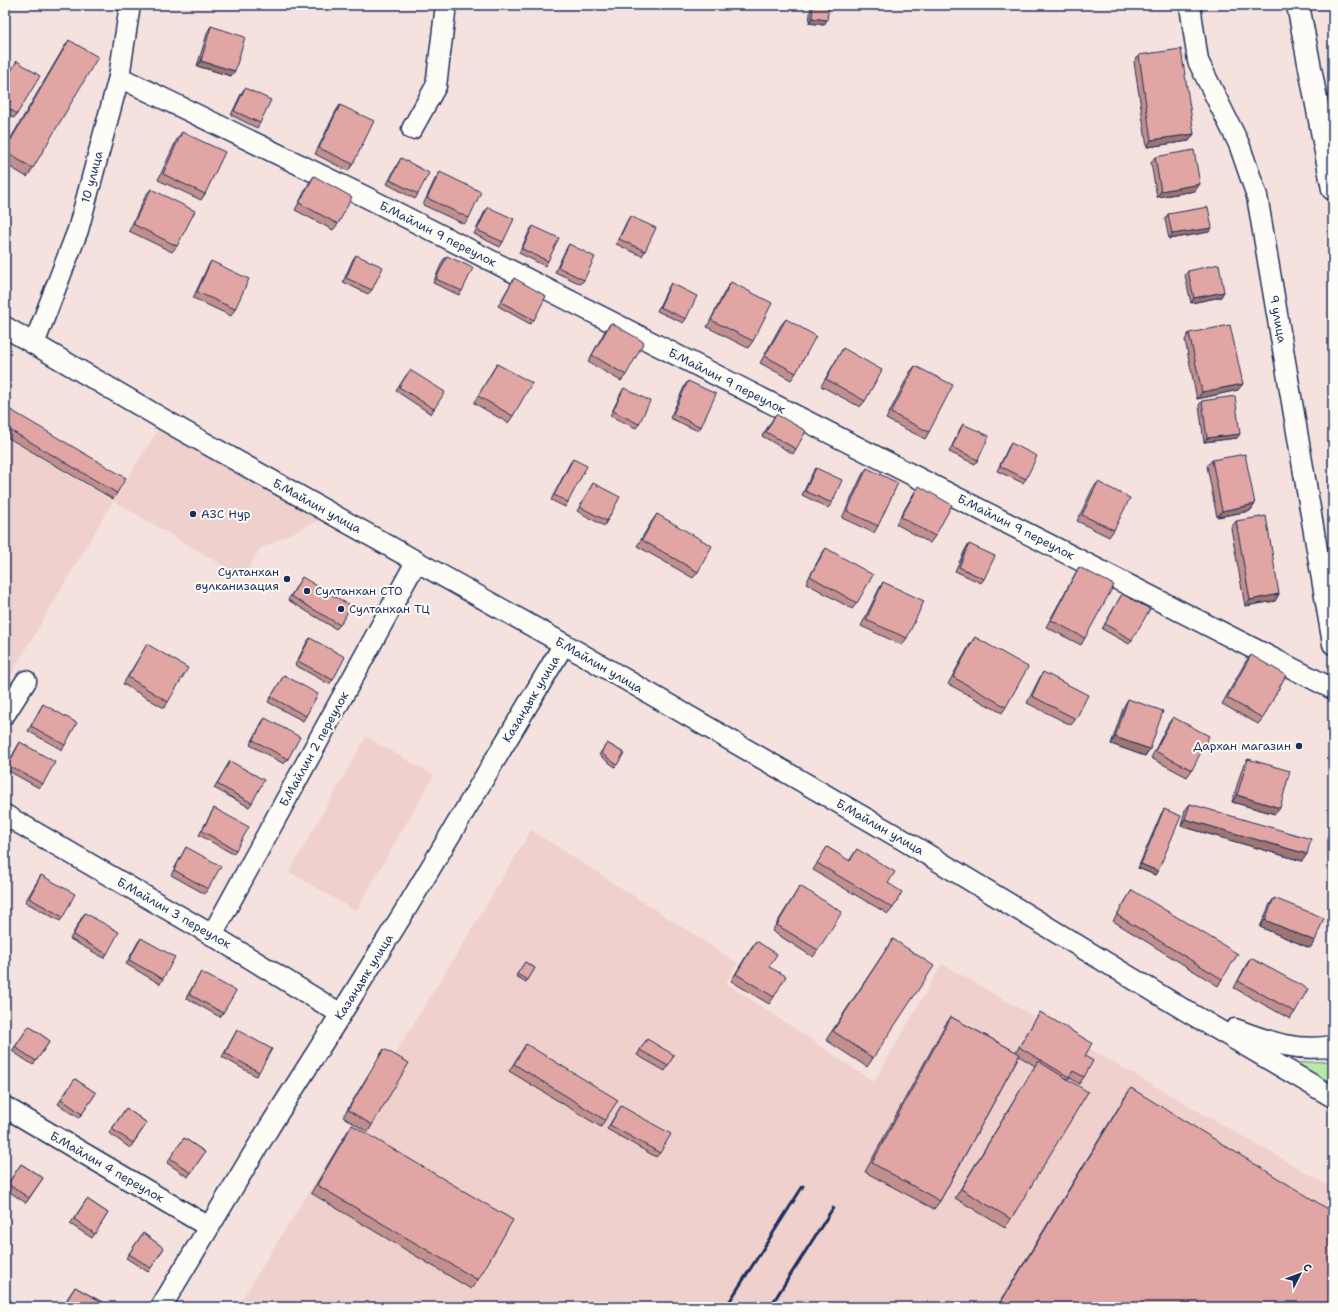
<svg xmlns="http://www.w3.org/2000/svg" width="1338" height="1312" font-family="'Shantell Sans',sans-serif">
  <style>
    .built { fill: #efd0cc }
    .green { fill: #b7e9a9; stroke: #698c84 }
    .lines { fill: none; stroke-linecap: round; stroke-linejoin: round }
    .minor-casing { stroke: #1b2f5e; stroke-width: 23 }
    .highway-casing { stroke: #1b2f5e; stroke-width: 25 }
    .minor { stroke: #fdfcf7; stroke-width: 20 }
    .highway { stroke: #fdfcf7; stroke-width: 22 }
    .rail { stroke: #1b2f5e; stroke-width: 3 }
    .wall { fill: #c28f8c; stroke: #1b2f5e }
    .shaded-wall { fill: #9e7472; stroke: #1b2f5e }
    .building { fill: #e1a6a3; stroke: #1b2f5e }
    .poi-dot { fill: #1b2f5e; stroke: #fdfcf7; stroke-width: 1.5 }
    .labels { text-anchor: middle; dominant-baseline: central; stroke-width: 4; stroke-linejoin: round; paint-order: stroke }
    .street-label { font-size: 12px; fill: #1b2f5e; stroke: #fdfcf7 }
    .poi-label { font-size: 12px; fill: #1b2f5e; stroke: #fdfcf7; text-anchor: start }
  </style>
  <rect width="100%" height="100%" fill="#f5e2de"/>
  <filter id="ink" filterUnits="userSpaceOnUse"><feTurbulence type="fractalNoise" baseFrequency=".025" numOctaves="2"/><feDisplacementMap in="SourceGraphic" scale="8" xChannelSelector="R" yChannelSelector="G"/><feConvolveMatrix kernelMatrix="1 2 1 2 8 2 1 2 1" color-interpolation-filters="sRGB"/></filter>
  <g filter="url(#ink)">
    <!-- built -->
    <g class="built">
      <polygon points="159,428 319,520 260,549 243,577 113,501 5,685 5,437 113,501"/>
      <polygon points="366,737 434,775 356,911 289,872"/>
      <polygon points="531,830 738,963 726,983 874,1082 942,964 1333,1188 1333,1307 237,1307 458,952"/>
    </g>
    <!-- green -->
    <polygon class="green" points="1249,1051 1295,1063 1333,1061 1333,1101"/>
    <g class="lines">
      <!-- minor casing -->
      <g class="minor-casing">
        <g id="minor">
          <polyline points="1190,5 1198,61 1239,144 1257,196 1333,644"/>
          <polyline points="119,77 366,197 1333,689"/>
          <polyline points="412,129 436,86 446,5"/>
          <polyline points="5,327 180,429 564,644 905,841 1188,1012 1333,1097"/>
          <polyline points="34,344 78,230 119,77 130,5"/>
          <polyline points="5,714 26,681"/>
          <polyline points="5,815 212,935 341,1014"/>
          <polyline points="212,935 416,562"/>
          <path d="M1235,1029c35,13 60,23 98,17"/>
          <polyline points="5,1107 209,1227"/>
          <polyline points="161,1307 270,1126 341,1014 409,904 564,644"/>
        </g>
      </g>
      <!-- highway casing -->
      <g class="highway-casing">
        <polyline id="highway" points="1298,5 1333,189"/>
      </g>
      <!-- minor -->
      <use href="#minor" class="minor"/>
      <!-- highway -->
      <use href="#highway" class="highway"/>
      <!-- rail -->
      <g class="rail">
        <polyline points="726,1307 803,1186"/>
        <polyline points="770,1307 833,1208"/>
      </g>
    </g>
    <!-- wall -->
    <g class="wall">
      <polygon points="811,5 829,5 824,25 809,23"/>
      <polygon points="211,26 231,76 197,66 208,31"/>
      <polygon points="69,40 33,168 27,177 5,164 5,148 63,49"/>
      <polygon points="1139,55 1194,134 1189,141 1147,147 1134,62"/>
      <polygon points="17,61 17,114 14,118 5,112 5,80"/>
      <polygon points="245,88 260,123 257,128 231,115 242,92"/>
      <polygon points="340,105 353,164 348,171 315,154 336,111"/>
      <polygon points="182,132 205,194 201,200 158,180 177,139"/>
      <polygon points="1155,157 1195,191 1157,197 1151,163"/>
      <polygon points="401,158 418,194 415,199 387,184 398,163"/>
      <polygon points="440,172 469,218 464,224 423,205 435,179"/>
      <polygon points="314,176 338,224 333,230 295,210 309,183"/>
      <polygon points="151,189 177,246 172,252 129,231 146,195"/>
      <polygon points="488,207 503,242 500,247 474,234 485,211"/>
      <polygon points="1168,214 1209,232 1169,239 1165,219"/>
      <polygon points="630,216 645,251 642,256 616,244 627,221"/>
      <polygon points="533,226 548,261 545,266 519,253 530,230"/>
      <polygon points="569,244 584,280 581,284 555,272 566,249"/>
      <polygon points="356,255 372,290 368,294 343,282 353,259"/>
      <polygon points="447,256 462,291 459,295 433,283 443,260"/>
      <polygon points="211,261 235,309 231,316 193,298 207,268"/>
      <polygon points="1188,271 1221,297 1191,303 1185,275"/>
      <polygon points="514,278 534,320 530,324 498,306"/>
      <polygon points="731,282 753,341 748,348 707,327 726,289"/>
      <polygon points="671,283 686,319 683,323 657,311 668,288"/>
      <polygon points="786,319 796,373 791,380 760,363 781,325"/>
      <polygon points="611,323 626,375 621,381 588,362 606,329"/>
      <polygon points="1189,333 1238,390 1197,399 1185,340"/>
      <polygon points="843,348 865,401 860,407 821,386 839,355"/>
      <polygon points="497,364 513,416 508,423 474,403 493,370"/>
      <polygon points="915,366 929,432 925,439 886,419 910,372"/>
      <polygon points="407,374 434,409 431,414 396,391"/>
      <polygon points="688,381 701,427 698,431 670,418 685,385"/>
      <polygon points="624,388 639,424 636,428 610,416 621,393"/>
      <polygon points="1202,401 1237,438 1204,442 1199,405"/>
      <polygon points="9,409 117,493 113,499 5,436 5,415"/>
      <polygon points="776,414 796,449 793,454 762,436"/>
      <polygon points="963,424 978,460 975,464 949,452 960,429"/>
      <polygon points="1011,443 1026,479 1023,483 997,471 1008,448"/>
      <polygon points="573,459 568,502 565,507 551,500 570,463"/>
      <polygon points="1212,460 1255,504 1250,511 1217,517 1207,466"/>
      <polygon points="816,468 832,503 828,508 802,495 813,472"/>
      <polygon points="867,468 878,526 874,533 842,518 862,475"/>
      <polygon points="1098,482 1114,530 1109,537 1077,521 1093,488"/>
      <polygon points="593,483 607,521 604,526 577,511"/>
      <polygon points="919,486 935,536 930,543 896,524 914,493"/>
      <polygon points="657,514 698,572 693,578 637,546 652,521"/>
      <polygon points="1236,521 1279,594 1275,601 1245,606 1231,528"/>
      <polygon points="969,544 984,579 981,583 955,571 966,548"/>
      <polygon points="826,548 857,603 852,609 806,583 821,555"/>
      <polygon points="1079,567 1085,638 1081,645 1046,627 1075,574"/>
      <polygon points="302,577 340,625 336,629 288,600"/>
      <polygon points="883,582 907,638 902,645 861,626 879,589"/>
      <polygon points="1122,594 1132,640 1129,644 1102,629"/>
      <polygon points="975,637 1006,707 1002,713 948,684 970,644"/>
      <polygon points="310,638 333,680 329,684 295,665 307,642"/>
      <polygon points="147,644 168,702 164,708 123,684 143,651"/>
      <polygon points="1251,655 1263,718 1258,724 1222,704 1246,661"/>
      <polygon points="1043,672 1076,719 1071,725 1027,703 1039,679"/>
      <polygon points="284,675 306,716 303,721 268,702"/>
      <polygon points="1128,699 1150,749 1145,756 1111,744 1124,706"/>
      <polygon points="43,704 65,745 62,750 28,731 40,709"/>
      <polygon points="1173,717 1192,770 1187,777 1151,758 1168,724"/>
      <polygon points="265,718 288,759 284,764 250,745 262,722"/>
      <polygon points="20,742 43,784 39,788 5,769 17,747"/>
      <polygon points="607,743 624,753 615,767 599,755"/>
      <polygon points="1248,759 1280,808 1275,814 1232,802 1243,766"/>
      <polygon points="230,761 252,803 249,807 214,788"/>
      <polygon points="1190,804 1307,854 1302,861 1181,826 1185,810"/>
      <polygon points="214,808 236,850 233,854 199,835"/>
      <polygon points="1164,809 1158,871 1155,875 1138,868 1161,814"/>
      <polygon points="186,847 208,889 205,894 171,875"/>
      <polygon points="827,847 849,861 857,849 888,883 893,908 888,914 813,870"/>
      <polygon points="41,875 63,917 60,921 25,902 38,880"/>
      <polygon points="800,886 818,950 813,957 772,931"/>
      <polygon points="1132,890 1222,979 1218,986 1113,921"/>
      <polygon points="1274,898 1315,941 1310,948 1260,927 1270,904"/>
      <polygon points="85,913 107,954 104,958 70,939 82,917"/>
      <polygon points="141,938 163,979 160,984 126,964 138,942"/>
      <polygon points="893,939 873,1058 867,1067 826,1040"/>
      <polygon points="756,941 769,967 774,997 769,1004 731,981 751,948"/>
      <polygon points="1251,958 1295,1012 1290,1019 1234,988 1246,965"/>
      <polygon points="525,962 535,968 526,982 516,976"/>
      <polygon points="201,972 223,1013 220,1017 186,998"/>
      <polygon points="1040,1012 1085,1056 1084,1077 1079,1084 1069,1077 1068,1079 1011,1219 1005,1228 955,1198 1035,1066 1019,1056 940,1201 934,1209 865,1172 945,1025 951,1017 1016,1052"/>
      <polygon points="29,1026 50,1041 33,1065 12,1051"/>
      <polygon points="237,1030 259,1072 256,1076 222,1057"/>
      <polygon points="647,1039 668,1066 665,1071 637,1055"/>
      <polygon points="526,1044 605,1120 601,1127 509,1071"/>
      <polygon points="384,1049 372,1125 368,1132 343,1117 380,1055"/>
      <polygon points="75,1079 96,1093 79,1118 58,1104"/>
      <polygon points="1131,1088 1333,1307 997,1307 1125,1097"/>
      <polygon points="621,1106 660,1153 656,1157 607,1129"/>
      <polygon points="126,1108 147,1123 130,1148 109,1133"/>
      <polygon points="352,1125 478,1280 471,1289 311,1193 346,1134"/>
      <polygon points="184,1138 205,1152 188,1177 167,1163"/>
      <polygon points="21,1164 43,1178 26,1203 5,1189 5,1188"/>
      <polygon points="87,1199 108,1213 92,1238 70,1224"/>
      <polygon points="143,1233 164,1248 148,1272 126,1258"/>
      <polygon points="75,1287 111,1307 62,1307"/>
    </g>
    <!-- shaded-wall -->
    <g class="shaded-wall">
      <polygon points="812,18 827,20 824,25 809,23"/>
      <polygon points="201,61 235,71 231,76 197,66"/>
      <polygon points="1194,134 1189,141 1147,147 1151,140"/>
      <polygon points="1200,184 1195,191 1157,197 1161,191"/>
      <polygon points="1212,228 1209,232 1169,239 1172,234"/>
      <polygon points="1224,292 1221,297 1191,303 1194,298"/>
      <polygon points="1243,384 1238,390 1197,399 1202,392"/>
      <polygon points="1240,434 1237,438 1204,442 1207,438"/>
      <polygon points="1255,504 1250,511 1217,517 1222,511"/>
      <polygon points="1279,594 1275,601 1245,606 1250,600"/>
      <polygon points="1115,737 1150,749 1145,756 1111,744"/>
      <polygon points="1237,795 1280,808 1275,814 1232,802"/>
      <polygon points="1185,819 1307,854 1302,861 1181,826"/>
      <polygon points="1141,864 1158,871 1155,875 1138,868"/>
      <polygon points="1265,920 1315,941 1310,948 1260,927"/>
    </g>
    <!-- building -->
    <g class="building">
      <polygon points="813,5 829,5 827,20 812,18"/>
      <polygon points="211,26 245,37 235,71 201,61"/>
      <polygon points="69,40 98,57 33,168 5,152 5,150"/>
      <polygon points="1181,49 1194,134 1151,140 1139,55"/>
      <polygon points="17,61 40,76 17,114 5,106 5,81"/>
      <polygon points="245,88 271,100 260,123 234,111"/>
      <polygon points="340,105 374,121 353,164 319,148"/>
      <polygon points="182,132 225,152 205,194 163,174"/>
      <polygon points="1194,150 1200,184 1161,191 1155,157"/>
      <polygon points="401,158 429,173 418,194 390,180"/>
      <polygon points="440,172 481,192 469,218 427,198"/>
      <polygon points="314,176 352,197 338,224 299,203"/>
      <polygon points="151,189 195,211 177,246 133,224"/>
      <polygon points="488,207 514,219 503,242 477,230"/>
      <polygon points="1208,207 1212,228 1172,234 1168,214"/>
      <polygon points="630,216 656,228 645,251 619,239"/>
      <polygon points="533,226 559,238 548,261 522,249"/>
      <polygon points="569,244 595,257 584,280 558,267"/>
      <polygon points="356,255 383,267 372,290 346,278"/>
      <polygon points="447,256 473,268 462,291 436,279"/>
      <polygon points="211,261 249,279 235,309 197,292"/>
      <polygon points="1219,264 1224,292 1194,298 1188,271"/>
      <polygon points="514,278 546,296 534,320 501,302"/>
      <polygon points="731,282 772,303 753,341 711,320"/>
      <polygon points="671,283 697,296 686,319 660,307"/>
      <polygon points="786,319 816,336 796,373 765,356"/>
      <polygon points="611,323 644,342 626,375 592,355"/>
      <polygon points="1230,325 1243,384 1202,392 1189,333"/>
      <polygon points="843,348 882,370 865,401 826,379"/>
      <polygon points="497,364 532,383 513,416 478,396"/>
      <polygon points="915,366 953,385 929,432 891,413"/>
      <polygon points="410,370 445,392 434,409 399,387"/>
      <polygon points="688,381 716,394 701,427 673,414"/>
      <polygon points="624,388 650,401 639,424 613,411"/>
      <polygon points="1235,396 1240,434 1207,438 1202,401"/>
      <polygon points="9,409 126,478 117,493 5,427 5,417"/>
      <polygon points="776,414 806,431 796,449 766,432"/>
      <polygon points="963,424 989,436 978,460 952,447"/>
      <polygon points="1011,443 1037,456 1026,479 1000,466"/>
      <polygon points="1245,454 1255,504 1222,511 1212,460"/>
      <polygon points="573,459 587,466 568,502 554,495"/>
      <polygon points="816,468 842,480 832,503 805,491"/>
      <polygon points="867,468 898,483 878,526 847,511"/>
      <polygon points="1098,482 1130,498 1114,530 1082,515"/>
      <polygon points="593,483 620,497 607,521 580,507"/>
      <polygon points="919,486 952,505 935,536 901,517"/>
      <polygon points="657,514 712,546 698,572 642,540"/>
      <polygon points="1266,516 1279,594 1250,600 1236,521"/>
      <polygon points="969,544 995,556 984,579 959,567"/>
      <polygon points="826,548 873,575 857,603 810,576"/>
      <polygon points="1079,567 1114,585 1085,638 1051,620"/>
      <polygon points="302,577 351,606 340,625 291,596"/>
      <polygon points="883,582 924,601 907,638 866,620"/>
      <polygon points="1122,594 1150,609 1132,640 1105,624"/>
      <polygon points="975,637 1028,667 1006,707 953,677"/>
      <polygon points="310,638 345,657 333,680 298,661"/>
      <polygon points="147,644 188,668 168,702 128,677"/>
      <polygon points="1251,655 1286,675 1263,718 1227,698"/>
      <polygon points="1043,672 1088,695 1076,719 1032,696"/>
      <polygon points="284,675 318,694 306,716 271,697"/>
      <polygon points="1128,699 1163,711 1150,749 1115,737"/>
      <polygon points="43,704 77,723 65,745 31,726"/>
      <polygon points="1173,717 1209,736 1192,770 1155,751"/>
      <polygon points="265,718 300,737 288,759 253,740"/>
      <polygon points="20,742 55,762 43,784 8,765"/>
      <polygon points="607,743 624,753 617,765 601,753"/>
      <polygon points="1248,759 1290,771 1280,808 1237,795"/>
      <polygon points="230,761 264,780 252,803 217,784"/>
      <polygon points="1190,804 1311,839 1307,854 1185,819"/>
      <polygon points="214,808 249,827 236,850 202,831"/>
      <polygon points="1164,809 1181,816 1158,871 1141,864"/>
      <polygon points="186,847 221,866 208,889 174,870"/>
      <polygon points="827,847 850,861 857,849 895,872 888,883 902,892 893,908 817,863"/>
      <polygon points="41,875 75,894 63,917 29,898"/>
      <polygon points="800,886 842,912 818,950 777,925"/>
      <polygon points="1132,890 1238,954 1222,979 1117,915"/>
      <polygon points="1274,898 1324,918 1315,941 1265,920"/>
      <polygon points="85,913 119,932 107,954 73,935"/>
      <polygon points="141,938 175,957 163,979 129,960"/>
      <polygon points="893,939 934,966 873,1058 833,1031"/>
      <polygon points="756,941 777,954 769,967 786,976 774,997 736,974"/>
      <polygon points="1251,958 1308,989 1295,1012 1238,981"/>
      <polygon points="525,962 535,968 528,980 517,974"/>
      <polygon points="201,972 236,991 223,1013 189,994"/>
      <polygon points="1040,1012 1092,1043 1085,1056 1093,1061 1084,1077 1073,1071 1069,1077 1019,1047"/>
      <polygon points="951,1017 1020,1054 940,1201 872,1163"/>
      <polygon points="29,1026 50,1041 36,1061 15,1047"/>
      <polygon points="237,1030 272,1049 259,1072 225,1053"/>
      <polygon points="647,1039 674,1055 668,1066 640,1050"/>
      <polygon points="526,1044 618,1100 605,1120 514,1064"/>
      <polygon points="384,1049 409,1063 372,1125 348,1110"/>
      <polygon points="1038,1061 1088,1092 1011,1219 961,1189"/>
      <polygon points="75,1079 96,1093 82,1114 61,1099"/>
      <polygon points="1131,1088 1333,1212 1333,1307 998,1307"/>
      <polygon points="621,1106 671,1134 660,1153 610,1125"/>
      <polygon points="126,1108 147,1123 133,1143 112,1129"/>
      <polygon points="352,1125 513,1220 478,1280 317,1185"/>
      <polygon points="184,1138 205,1152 191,1173 170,1158"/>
      <polygon points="21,1164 43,1178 29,1198 8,1184"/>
      <polygon points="87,1199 108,1213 95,1234 74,1219"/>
      <polygon points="143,1233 164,1248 151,1268 129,1254"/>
      <polygon points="75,1287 111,1307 63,1307"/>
    </g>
  </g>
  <!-- markers -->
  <g class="poi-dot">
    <circle cx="193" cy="514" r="4"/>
    <circle cx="287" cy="579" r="4"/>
    <circle cx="307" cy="591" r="4"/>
    <circle cx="341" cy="609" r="4"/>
    <circle cx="1299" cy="746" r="4"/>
  </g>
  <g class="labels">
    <!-- street labels -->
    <g class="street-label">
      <text transform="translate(92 177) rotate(-75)">10 улица</text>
      <text transform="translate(438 234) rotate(27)">Б.Майлин 9 переулок</text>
      <text transform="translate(1278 319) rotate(80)">9 улица</text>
      <text transform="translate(727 381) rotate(27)">Б.Майлин 9 переулок</text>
      <text transform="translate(317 506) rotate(29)">Б.Майлин улица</text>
      <text transform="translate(1016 527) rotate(27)">Б.Майлин 9 переулок</text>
      <text transform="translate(599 665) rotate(30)">Б.Майлин улица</text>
      <text transform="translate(531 699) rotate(-59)">Казандык улица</text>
      <text transform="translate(314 749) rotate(-61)">Б.Майлин 2 переулок</text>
      <text transform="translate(880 827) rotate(30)">Б.Майлин улица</text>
      <text transform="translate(174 913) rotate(30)">Б.Майлин 3 переулок</text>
      <text transform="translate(364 977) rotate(-58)">Казандык улица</text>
      <text transform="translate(107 1167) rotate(30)">Б.Майлин 4 переулок</text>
    </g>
    <!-- poi labels -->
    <g class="poi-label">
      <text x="201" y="514">АЗС Нур</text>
      <text x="279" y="572" text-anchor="end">Султанхан<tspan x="279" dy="14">вулканизация</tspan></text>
      <text x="315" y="591">Султанхан СТО</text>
      <text x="349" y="609">Султанхан ТЦ</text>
      <text x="1291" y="746" text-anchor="end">Дархан магазин</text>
    </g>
  </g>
  <!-- margin -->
  <rect width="1338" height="1312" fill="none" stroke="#fdfcf7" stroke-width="20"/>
  <rect x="10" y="10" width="1318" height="1292" fill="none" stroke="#1b2f5e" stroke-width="1.5" filter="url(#ink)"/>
  <!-- north arrow -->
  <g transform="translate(1300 1274) rotate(48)" stroke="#fdfcf7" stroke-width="3" paint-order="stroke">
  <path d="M0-3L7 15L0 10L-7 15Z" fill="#1b2f5e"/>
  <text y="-6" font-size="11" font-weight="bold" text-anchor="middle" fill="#1b2f5e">С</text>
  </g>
</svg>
